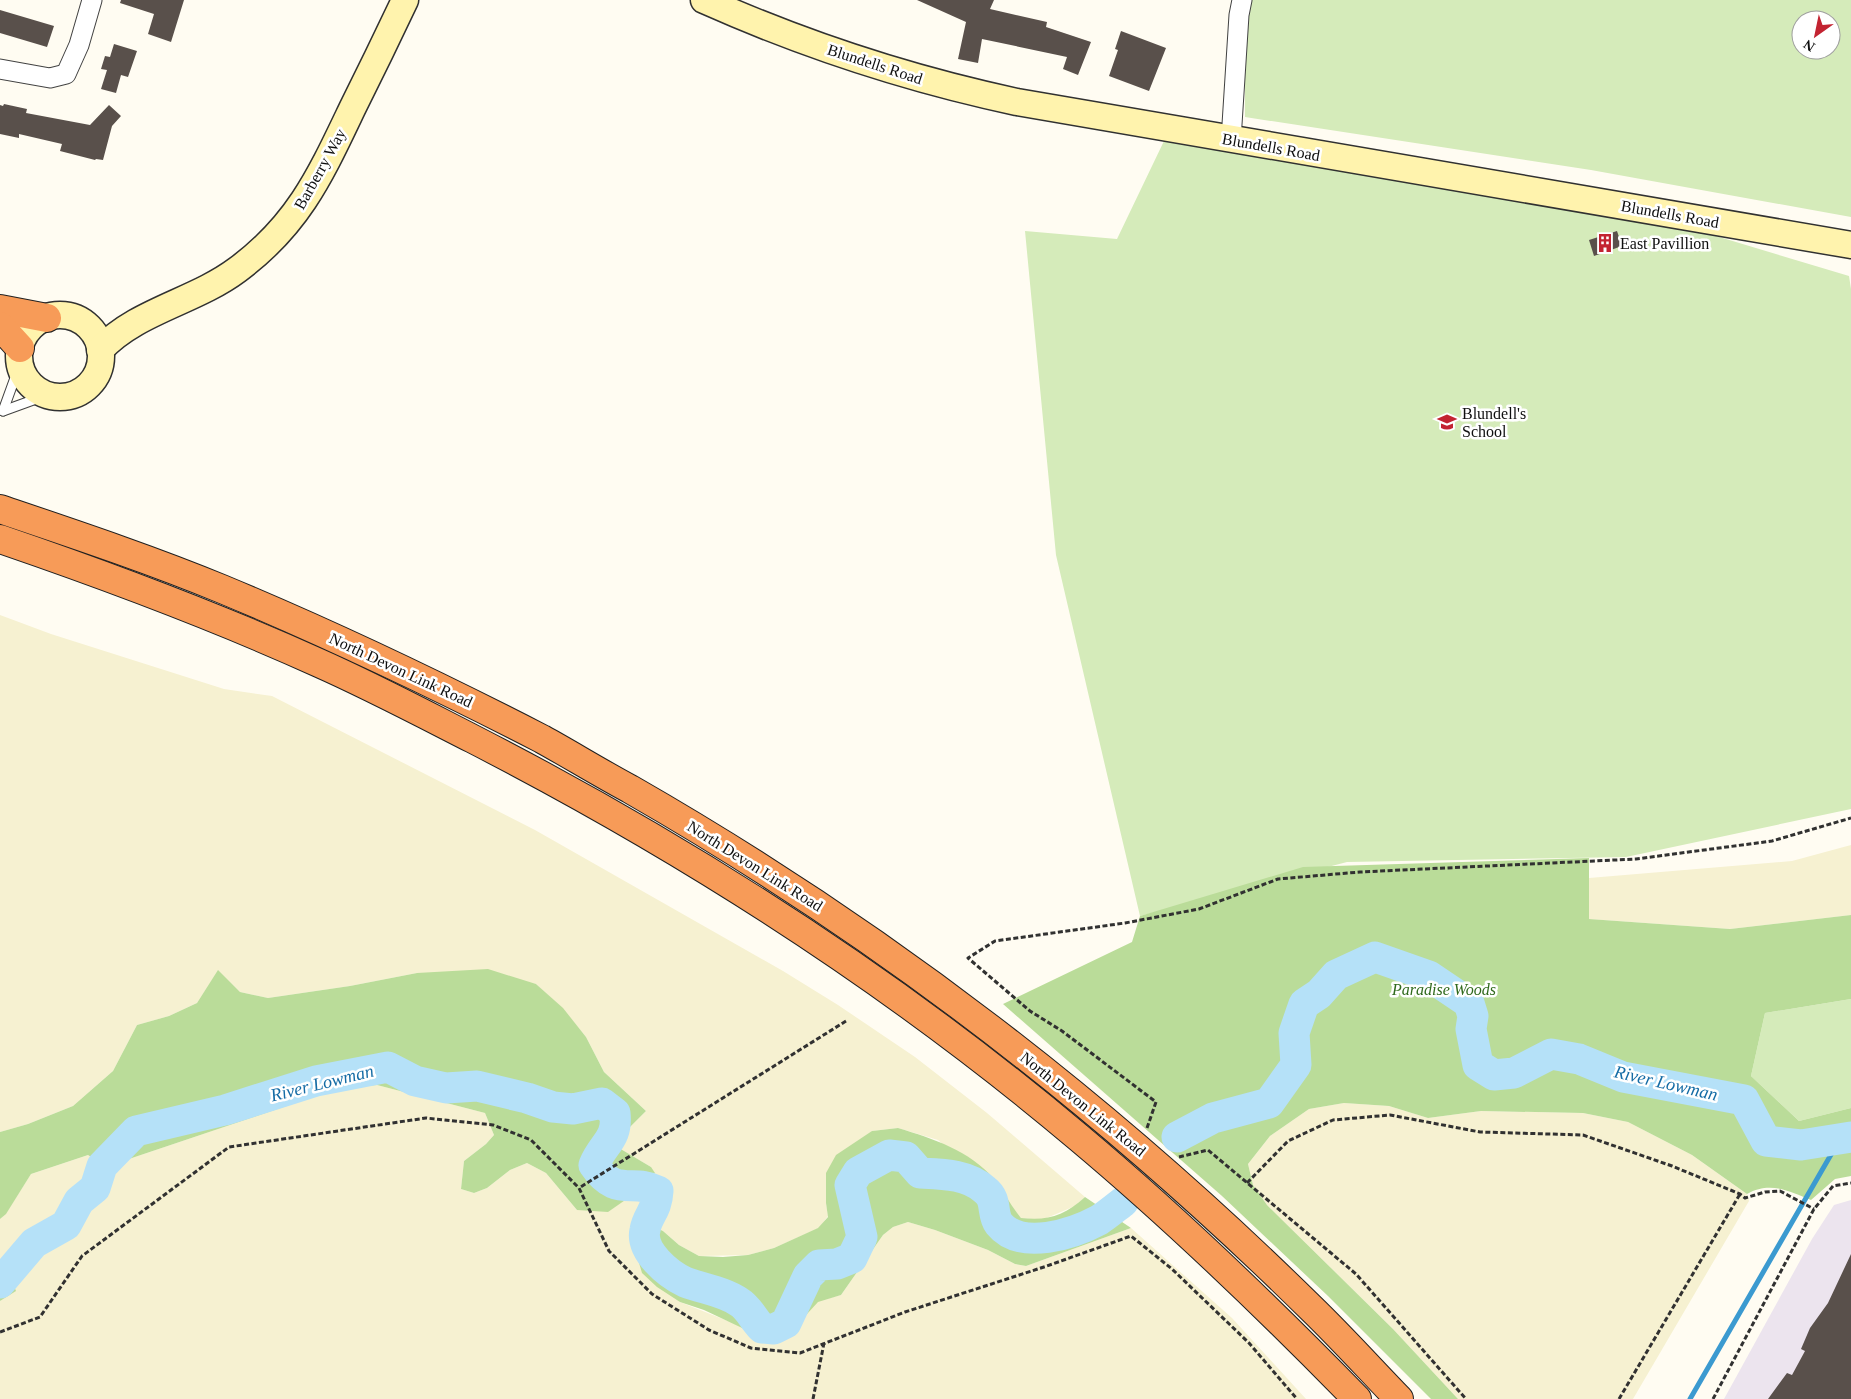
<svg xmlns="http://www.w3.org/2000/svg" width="1851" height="1399" font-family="Georgia,serif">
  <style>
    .industrial { fill: #ece4ee }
    .farmland { fill: #f6f1d1 }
    .green { fill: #d5ebba; fill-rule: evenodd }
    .forest { fill: #badc99 }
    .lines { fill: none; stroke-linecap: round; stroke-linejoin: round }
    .stream { stroke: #3b9ad0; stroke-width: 5 }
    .river { stroke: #b5e1f8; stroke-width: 31 }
    .building { fill: #59504b }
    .lane-casing { stroke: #424242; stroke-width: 11 }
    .street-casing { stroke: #424242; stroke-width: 21 }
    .secondary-casing { stroke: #313131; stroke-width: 29 }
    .highway-casing { stroke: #202020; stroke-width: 30 }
    .path { stroke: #313131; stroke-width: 3; stroke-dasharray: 5 2.5; stroke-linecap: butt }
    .lane { stroke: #fff; stroke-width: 9 }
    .street { stroke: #fff; stroke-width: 19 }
    .secondary { stroke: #fff3ad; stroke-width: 26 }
    .highway { stroke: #f79b58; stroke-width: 28 }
    .labels { text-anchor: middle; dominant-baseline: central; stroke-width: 5; stroke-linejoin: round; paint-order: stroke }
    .street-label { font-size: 16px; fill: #0f0f0f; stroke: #fff }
    .poi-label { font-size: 16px; fill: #0f0f0f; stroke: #fff; text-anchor: start }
    .park-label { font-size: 16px; font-style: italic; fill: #306a1d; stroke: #fff }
    .water-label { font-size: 18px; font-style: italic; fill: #156ca5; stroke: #fff }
  </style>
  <rect width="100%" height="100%" fill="#fffcf2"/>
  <!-- industrial -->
  <polygon class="industrial" points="1851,1200 1851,1399 1724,1399 1812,1239 1834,1205"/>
  <!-- farmland -->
  <g class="farmland">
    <polygon points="0,615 51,634 224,689 272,696 535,830 783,971 838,1005 915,1057 987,1113 1085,1197 1075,1206 1042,1220 1021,1218 1011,1206 938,1140 898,1128 872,1131 826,1203 828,1216 819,1228 774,1248 748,1255 699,1256 679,1245 663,1231 637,1219 631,1227 635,1249 680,1302 728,1321 796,1326 818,1301 841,1295 883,1235 893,1227 908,1222 935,1230 988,1250 1015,1264 1026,1266 1131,1228 1232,1318 1306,1399 0,1399 0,1301 15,1291 11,1279 0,1280 0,1219 6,1213 31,1174 88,1155 113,1171 123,1161 337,1089 377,1085 485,1113 494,1135 486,1144 464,1161 461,1189 474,1193 487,1188 510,1170 527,1163 546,1173 577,1210 651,1167 619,1148 624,1133 646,1111 604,1072 586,1037 563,1009 536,984 417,973 350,986 268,998 240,992 218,971 197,1003 169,1016 137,1025 113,1071 73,1106 28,1124 0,1132"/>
    <polygon points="1851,845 1851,915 1730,929 1589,919 1589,878 1792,861"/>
    <polygon points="1344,1103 1389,1106 1428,1118 1481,1111 1583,1113 1628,1122 1692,1155 1747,1194 1749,1201 1633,1399 1458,1399 1393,1329 1267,1205 1253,1185 1248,1164 1270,1136 1309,1109"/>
  </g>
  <!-- green -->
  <g class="green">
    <path d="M1250,0h601v217l-260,-47 -346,-53v-73zM1801,20h30v30h-30z"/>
    <polygon points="1164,141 1696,230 1849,276 1851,289 1851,809 1626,857 1347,862 1140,916 1056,555 1025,231 1117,239"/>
    <polygon points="1851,999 1851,1108 1799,1121 1751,1076 1765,1013"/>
  </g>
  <!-- forest -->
  <g class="forest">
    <path d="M1589,858v61l141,10 121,-14v84l-86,14 -14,63 48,45 52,-13v68l-16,3 -24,21c-22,-9 -41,-19 -64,-6l-55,-39 -64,-33 -45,-9 -102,-2 -53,7 -39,-12 -45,-3 -35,6 -39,27 -22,28 5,21 14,20 126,124 65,70h-27l-103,-103 -106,-100 -219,-192 129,-62 8,-26 163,-49z"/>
    <polygon points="488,969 536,984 563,1008 586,1037 604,1072 646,1111 624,1133 619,1148 651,1167 655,1173 631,1196 608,1212 577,1210 546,1173 527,1163 510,1170 487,1188 474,1193 461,1189 464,1161 486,1144 494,1135 485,1113 377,1085 337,1089 123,1161 113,1171 88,1155 31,1174 6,1214 0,1219 0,1132 28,1124 73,1106 113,1071 137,1025 169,1016 197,1003 218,970 240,992 268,998 350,986 417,973"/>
    <path d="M898,1128c36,11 71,22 97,52 9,12 16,26 26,38 27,3 43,-2 64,-21l46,31 -105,38 -11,-2 -27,-14 -53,-20 -27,-8 -15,5 -10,8 -42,60 -23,7 -22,24 -16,9h-23l-53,-25 -24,-8 -23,-15 -15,-14 -7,-24 -4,-22 6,-8 26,12 16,14 20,11 24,1 25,-2 26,-7 44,-20 10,-11 -2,-14v-30l10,-18 36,-24z"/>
    <polygon points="11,1279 16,1291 0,1301 0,1280"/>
  </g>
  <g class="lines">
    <!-- stream -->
    <polyline class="stream" points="1690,1399 1840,1139"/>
    <!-- river -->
    <g class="river">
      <polyline points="1177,1137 1213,1118 1269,1103 1296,1065 1294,1033 1304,1004 1319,994 1336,975 1375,957 1429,976 1469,1003 1473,1016 1471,1029 1478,1065 1494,1075 1514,1073 1551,1054 1579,1059 1623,1077 1744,1100 1766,1141 1801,1145 1851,1137"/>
      <path d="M0,1283l34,-40 32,-18 13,-24 16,-13 7,-22 34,-35 89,-21 91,-29 72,-14 27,14 31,7 31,-2 50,12 26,9 20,2 29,-6 13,10c3,27 -12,30 -21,52 22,33 38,13 64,26 -1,20 -11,25 -13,39 -5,21 23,44 40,52 18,7 38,9 54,20 10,6 14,17 23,26l12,1 12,-6 22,-47 11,-11 18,-1 15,-6 10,-21 -12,-52 8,-13 31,-17 17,2 14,16c22,1 48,1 65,17 13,10 6,23 14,34 22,27 74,10 100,-4 8,-5 16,-12 24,-18"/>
    </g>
  </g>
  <!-- building -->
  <g class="building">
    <polygon points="121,0 184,0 171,42 148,34 154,14 120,3"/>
    <polygon points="917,0 994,0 990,9 1047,22 1046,27 1091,42 1078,75 1063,69 1067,57 982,39 978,63 958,59 966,22"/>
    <polygon points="0,10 54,26 47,47 0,33"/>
    <polygon points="1121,31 1166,48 1149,91 1109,76 1118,50 1115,49"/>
    <polygon points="114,44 137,51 128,77 121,75 116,93 101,89 107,70 101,69 105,56 110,57"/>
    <polygon points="4,104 27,109 26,113 90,125 109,105 121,116 112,126 103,160 96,159 95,160 60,151 62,144 19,134 19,138 0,134 0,105 3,106"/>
    <polygon points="1617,231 1622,246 1594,256 1589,240"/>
    <polygon points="1851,1254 1851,1399 1768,1399 1787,1373 1792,1375 1805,1351 1801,1349 1810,1328 1828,1303"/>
  </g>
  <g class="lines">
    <!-- lane casing -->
    <g class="lane-casing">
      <g id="lane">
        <polyline points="3,411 20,364"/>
        <polyline points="3,411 47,395"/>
      </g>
    </g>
    <!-- street casing -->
    <g class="street-casing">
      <g id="street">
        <polyline points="0,69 50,78 66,74 79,45 92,0"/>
        <polyline points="1231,140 1239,15 1242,0"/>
      </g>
    </g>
    <!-- secondary casing -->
    <g class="secondary-casing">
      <g id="secondary">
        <path d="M704,0c101,45 205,79 313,102l834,143"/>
        <circle cx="60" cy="356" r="41"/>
        <path d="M100,350c36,-39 94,-48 137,-80 61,-45 83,-94 115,-161 18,-36 36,-73 53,-109"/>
      </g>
    </g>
    <!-- highway casing -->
    <g class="highway-casing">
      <g id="highway">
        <polyline points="0,309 47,318"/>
        <polyline points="0,326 20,348"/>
        <path d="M0,509c74,25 149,50 222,80 108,45 215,96 320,150 29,16 58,34 88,50 248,142 477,318 681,519 30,29 59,61 88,91"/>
        <path d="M0,539c108,37 215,77 319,124 52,23 103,50 154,76 214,110 420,242 605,398 98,82 190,171 279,262"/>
      </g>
    </g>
    <!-- path -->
    <g class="path">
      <polyline points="846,1021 579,1188 609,1251 652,1294 709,1330 751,1348 800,1353 905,1312 1047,1266 1131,1236 1172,1269 1249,1343 1297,1399"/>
      <polyline points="1147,1128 1156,1102 1062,1031 1030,1011 968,958 995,941 1125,923 1199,909 1278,879 1360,872 1636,859 1772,841 1851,818"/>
      <polyline points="1179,1157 1208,1150 1356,1274 1466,1399"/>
      <polyline points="1247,1183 1288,1141 1333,1120 1390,1115 1480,1132 1583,1135 1672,1166 1740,1194 1745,1198 1765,1192 1780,1191 1814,1209"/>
      <polyline points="0,1332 40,1317 82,1256 229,1147 426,1118 493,1125 531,1140 579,1188"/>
      <polyline points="813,1399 824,1343"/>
      <polyline points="1619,1399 1740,1194"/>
      <polyline points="1713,1399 1814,1209 1833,1186 1851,1183"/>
    </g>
    <!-- lane -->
    <use href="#lane" class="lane"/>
    <!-- street -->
    <use href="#street" class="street"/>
    <!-- secondary -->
    <use href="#secondary" class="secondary"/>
    <!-- highway -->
    <use href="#highway" class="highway"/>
  </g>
  <!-- icons -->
  <defs>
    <g id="building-bare" transform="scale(1.5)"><path d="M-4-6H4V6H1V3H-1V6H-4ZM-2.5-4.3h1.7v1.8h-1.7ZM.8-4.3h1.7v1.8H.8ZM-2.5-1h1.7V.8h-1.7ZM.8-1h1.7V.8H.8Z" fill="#c32331" stroke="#fff" stroke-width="2.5" paint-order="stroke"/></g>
    <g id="school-bare" transform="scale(1.5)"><path d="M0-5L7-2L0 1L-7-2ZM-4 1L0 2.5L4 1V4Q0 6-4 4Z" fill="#c32331" stroke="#fff" stroke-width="2.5" paint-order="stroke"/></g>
  </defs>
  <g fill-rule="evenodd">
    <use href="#building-bare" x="1605" y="243"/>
    <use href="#school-bare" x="1447" y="422"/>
  </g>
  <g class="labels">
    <!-- street labels -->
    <g class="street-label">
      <text transform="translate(875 64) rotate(18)">Blundells Road</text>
      <text transform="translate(1271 147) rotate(10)">Blundells Road</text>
      <text transform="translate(320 169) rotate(-61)">Barberry Way</text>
      <text transform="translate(1670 214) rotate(10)">Blundells Road</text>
      <text transform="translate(401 670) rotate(25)">North Devon Link Road</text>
      <text transform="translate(755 866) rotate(32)">North Devon Link Road</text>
      <text transform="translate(1083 1104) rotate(39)">North Devon Link Road</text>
    </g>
    <!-- poi labels -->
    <g class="poi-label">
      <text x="1620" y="243">East Pavillion</text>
      <text x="1462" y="413">Blundell's<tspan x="1462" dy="18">School</tspan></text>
    </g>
    <!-- park labels -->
    <g class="park-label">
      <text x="1444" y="989">Paradise Woods</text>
    </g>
    <!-- water labels -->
    <g class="water-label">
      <text transform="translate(322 1083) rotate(-14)">River Lowman</text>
      <text transform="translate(1666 1083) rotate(13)">River Lowman</text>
    </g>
  </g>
  <!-- north arrow -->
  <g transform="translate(1816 35) rotate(213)"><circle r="24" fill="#ffffff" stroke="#9f9f9f"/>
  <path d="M0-4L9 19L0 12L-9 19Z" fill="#c32331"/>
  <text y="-8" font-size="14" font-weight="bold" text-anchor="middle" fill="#0f0f0f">N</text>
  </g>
</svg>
